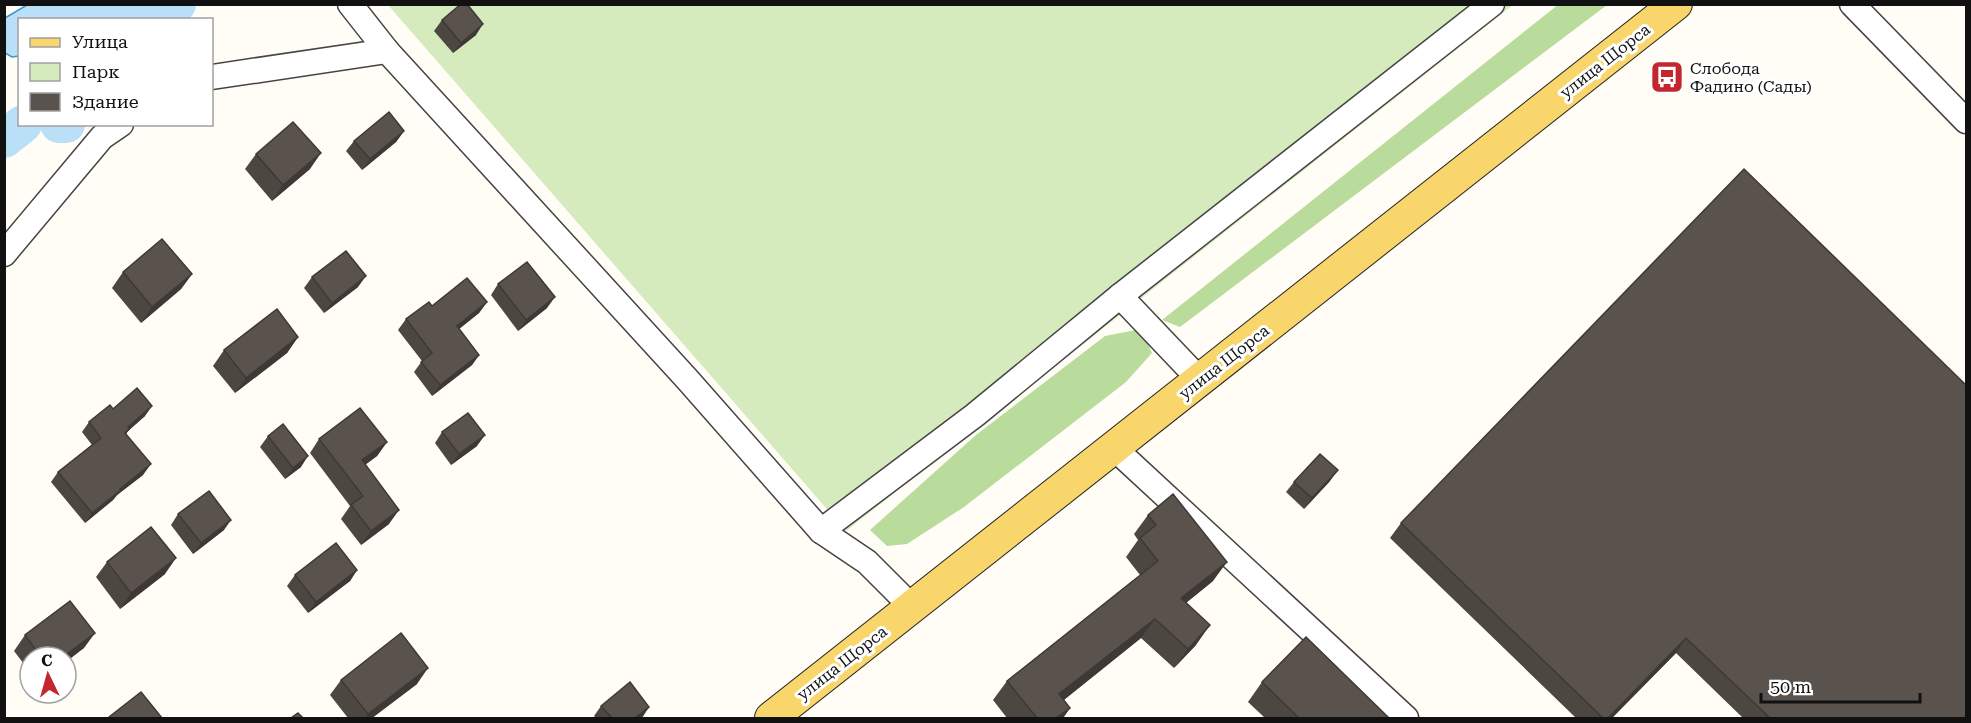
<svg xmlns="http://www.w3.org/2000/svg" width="1971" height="723" font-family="'Roboto Serif',serif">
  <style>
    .green { fill: #d5ebbd }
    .forest { fill: #b9dc9c }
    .water { fill: #b9e0f7; stroke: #3f96cf; stroke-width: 1.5 }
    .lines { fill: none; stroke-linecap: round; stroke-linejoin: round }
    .river { stroke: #b9e0f7; stroke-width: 38 }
    .minor-casing { stroke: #444; stroke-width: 27 }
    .major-casing { stroke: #222; stroke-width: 34 }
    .minor { stroke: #fff; stroke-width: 24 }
    .major { stroke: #f9d66b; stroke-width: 32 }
    .wall { fill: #4d4742 }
    .shaded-wall { fill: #3f3936 }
    .building { fill: #5a524d; stroke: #3f3936; stroke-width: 1.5 }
    .labels { text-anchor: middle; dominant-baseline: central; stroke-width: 6; stroke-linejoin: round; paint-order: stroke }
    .street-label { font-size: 16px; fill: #111; stroke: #fff }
    .poi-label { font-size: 16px; fill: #111; stroke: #fff; text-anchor: start }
  </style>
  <rect width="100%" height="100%" fill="#fffdf5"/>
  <!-- green -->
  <polygon class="green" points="388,5 1513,5 846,531"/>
  <!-- forest -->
  <g class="forest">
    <polygon points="1559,4 1607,5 1180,327 1162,320"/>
    <polygon points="1141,329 1152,353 1126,382 964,507 907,544 887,546 870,530 976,435 1105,336"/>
  </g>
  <!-- water -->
  <polygon class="water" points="27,5 27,4 177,5 137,19 20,20 19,56 12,57 5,53 5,18"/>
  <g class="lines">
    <!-- river -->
    <g class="river">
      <polyline points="137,20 177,4"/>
      <polyline points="59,124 66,124"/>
      <polyline points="4,139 23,124"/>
    </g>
    <!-- minor casing -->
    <g class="minor-casing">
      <g id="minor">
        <polyline points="350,4 387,51 687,379 821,531"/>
        <polyline points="1852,4 1966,121"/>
        <polyline points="212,77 387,51"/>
        <polyline points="4,254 102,137 121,124"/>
        <polyline points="1120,296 1200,380"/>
        <polyline points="1114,448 1406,718"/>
        <polyline points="912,607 867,562 821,531 975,415 1120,296 1492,4"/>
      </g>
    </g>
    <!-- major casing -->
    <g class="major-casing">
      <polyline id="major" points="771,718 1676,4"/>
    </g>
    <!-- minor -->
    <use href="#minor" class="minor"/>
    <!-- major -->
    <use href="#major" class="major"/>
  </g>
  <!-- wall -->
  <g class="wall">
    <polygon points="442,20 476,35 453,53 434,31"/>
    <polygon points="404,131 396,142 362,170 346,151 354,141"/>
    <polygon points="256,154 310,169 272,201 245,169"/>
    <polygon points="123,272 192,274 181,289 141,323 112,288"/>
    <polygon points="312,277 358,287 324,313 304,288"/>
    <polygon points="498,284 547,308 518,331 491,295"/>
    <polygon points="487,302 479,313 459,329 479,355 472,365 432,396 414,372 422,361 398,330 406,319 432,306"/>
    <polygon points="298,337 287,353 235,393 213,366 224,350"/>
    <polygon points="113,409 145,416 128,431 126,434 143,475 117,495 113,500 85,523 51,482 58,472 92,445 82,432 89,422"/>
    <polygon points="442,432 477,446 451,465 435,443"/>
    <polygon points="268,436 301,467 285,479 260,447"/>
    <polygon points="319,439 387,442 377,456 365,465 389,524 361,545 341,519 350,506 310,453"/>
    <polygon points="1330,481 1304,509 1286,492 1294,482"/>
    <polygon points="178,514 224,530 193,554 171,525"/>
    <polygon points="1148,515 1213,581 1186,603 1196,645 1174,668 1141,638 1064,700 1070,708 1063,718 1007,718 993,700 1007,681 1140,575 1126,557 1138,540 1134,534"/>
    <polygon points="1401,523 1966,718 1743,718 1676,653 1612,718 1576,718 1390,538"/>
    <polygon points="107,562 165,574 120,609 96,577"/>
    <polygon points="357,570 350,581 308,613 287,586 295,575"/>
    <polygon points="25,635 84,648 66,657 30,657 30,672 14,651"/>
    <polygon points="341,680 417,684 372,718 348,718 330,695"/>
    <polygon points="1262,682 1389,718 1265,718 1248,702"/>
    <polygon points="601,706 649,707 641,718 596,718 594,716"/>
  </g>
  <!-- shaded-wall -->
  <g class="shaded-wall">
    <polygon points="483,24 476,35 453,53 461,43"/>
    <polygon points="404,131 396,142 362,170 370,159"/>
    <polygon points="321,153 310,169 272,201 283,185"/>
    <polygon points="192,274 181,289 141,323 152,307"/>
    <polygon points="366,276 358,287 324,313 332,303"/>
    <polygon points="555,297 547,308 518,331 526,320"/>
    <polygon points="487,302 479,313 449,337 457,326"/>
    <polygon points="298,337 287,353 235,393 246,378"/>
    <polygon points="479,355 472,365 432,396 440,385"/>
    <polygon points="152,406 145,416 128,431 122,440 128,427"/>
    <polygon points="485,435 477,446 451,465 459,454"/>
    <polygon points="387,442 377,456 352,474 362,460"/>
    <polygon points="308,456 301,467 285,479 293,468"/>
    <polygon points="151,464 143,475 117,495 113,500 85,523 92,513 120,489"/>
    <polygon points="1338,470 1330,481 1304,509 1312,498"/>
    <polygon points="399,510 389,524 361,545 371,531"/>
    <polygon points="231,520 224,530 193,554 201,543"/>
    <polygon points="176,558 165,574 120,609 131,593"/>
    <polygon points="1227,562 1213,581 1167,618 1181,598"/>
    <polygon points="357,570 350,581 308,613 316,602"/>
    <polygon points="1155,619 1141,638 1046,714 1059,694"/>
    <polygon points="1210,625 1196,645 1174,668 1188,649"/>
    <polygon points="95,633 84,648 66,662 66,657 63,657"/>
    <polygon points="1686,638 1676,653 1612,718 1608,718"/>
    <polygon points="428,668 417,684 372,718 365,718 368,714"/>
    <polygon points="649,707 642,718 635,718"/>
    <polygon points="1070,708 1063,718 1056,718"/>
  </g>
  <!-- building -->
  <g class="building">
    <polygon points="461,4 467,4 483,24 461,43 442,20"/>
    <polygon points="389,112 404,131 370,159 354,141"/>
    <polygon points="293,122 321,153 283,185 256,154"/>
    <polygon points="1744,169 1966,385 1966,718 1770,718 1686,638 1608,718 1603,718 1401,523"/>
    <polygon points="162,239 192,274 152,307 123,272"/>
    <polygon points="346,251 366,276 332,303 312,277"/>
    <polygon points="527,262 555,297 526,320 498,284"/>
    <polygon points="467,278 487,302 457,326 479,355 440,385 421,362 432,353 406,319 429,302 432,306"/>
    <polygon points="277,309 298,337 246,378 224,350"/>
    <polygon points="137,388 152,406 128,427 129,429 125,433 151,464 120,489 121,490 92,513 58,472 101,438 89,422 110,405 113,409"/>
    <polygon points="360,408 387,442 362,460 399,510 371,531 351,505 363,496 319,439"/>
    <polygon points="468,413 485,435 459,454 442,432"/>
    <polygon points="283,424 308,456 293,468 268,436"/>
    <polygon points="1320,454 1338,470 1312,498 1294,482"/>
    <polygon points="209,491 231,520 201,543 178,514"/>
    <polygon points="1173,494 1227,562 1181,598 1210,625 1188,649 1155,619 1059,694 1070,708 1056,718 1037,718 1007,681 1158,561 1140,538 1156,525 1148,515"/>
    <polygon points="151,527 176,558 131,593 107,562"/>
    <polygon points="336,543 357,570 316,602 295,575"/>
    <polygon points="70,601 95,633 63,657 41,657 25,635"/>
    <polygon points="401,633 428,668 368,714 341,680"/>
    <polygon points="1306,637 1389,718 1299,718 1262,682"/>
    <polygon points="630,682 649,707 635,718 612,718 601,706"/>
    <polygon points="141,692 162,718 110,718 109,717"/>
    <polygon points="298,713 303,718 291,718"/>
  </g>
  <!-- icons -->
  <defs>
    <g id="bus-square" transform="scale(1.725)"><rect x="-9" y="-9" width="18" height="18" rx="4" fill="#c4262e" stroke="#fff"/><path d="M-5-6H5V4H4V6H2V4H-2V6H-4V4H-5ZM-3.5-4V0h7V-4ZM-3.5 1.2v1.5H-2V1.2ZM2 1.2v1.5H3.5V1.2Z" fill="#fff"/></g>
  </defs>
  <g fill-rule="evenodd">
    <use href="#bus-square" x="1667" y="77"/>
  </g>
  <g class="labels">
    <!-- street labels -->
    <g class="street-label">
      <text transform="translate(1605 61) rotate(-38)">улица Щорса</text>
      <text transform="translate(1224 362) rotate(-38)">улица Щорса</text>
      <text transform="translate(842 663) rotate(-38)">улица Щорса</text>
    </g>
    <!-- poi labels -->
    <g class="poi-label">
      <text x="1690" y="68">Слобода<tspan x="1690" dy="18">Фадино (Сады)</tspan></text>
    </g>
  </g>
  <!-- border -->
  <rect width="1971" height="723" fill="none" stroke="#111111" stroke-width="12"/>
  <!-- legend -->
  <rect x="18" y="18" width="195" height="108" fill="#ffffff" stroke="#a0a0a0" stroke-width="1.5"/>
  <rect x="30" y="38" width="30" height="9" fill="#f9d66b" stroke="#a0a0a0" stroke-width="1.5"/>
  <text x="72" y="48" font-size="18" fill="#111111">Улица</text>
  <rect x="30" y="63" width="30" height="18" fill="#d5ebbd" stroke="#a0a0a0" stroke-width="1.5"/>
  <text x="72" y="78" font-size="18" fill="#111111">Парк</text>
  <rect x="30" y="93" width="30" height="18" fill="#5a524d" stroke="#a0a0a0" stroke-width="1.5"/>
  <text x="72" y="108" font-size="18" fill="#111111">Здание</text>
  <!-- north arrow -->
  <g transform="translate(48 675) rotate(355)"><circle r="28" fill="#ffffff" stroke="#a0a0a0" stroke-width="1.5"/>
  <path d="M0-4.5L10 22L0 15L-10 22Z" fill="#c4262e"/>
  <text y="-9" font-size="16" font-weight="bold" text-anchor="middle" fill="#111111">С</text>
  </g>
  <!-- scale -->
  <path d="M1761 693v9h159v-9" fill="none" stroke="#111111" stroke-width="3"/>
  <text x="1770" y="693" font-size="18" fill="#111111" stroke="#ffffff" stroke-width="4.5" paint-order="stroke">50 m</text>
</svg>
